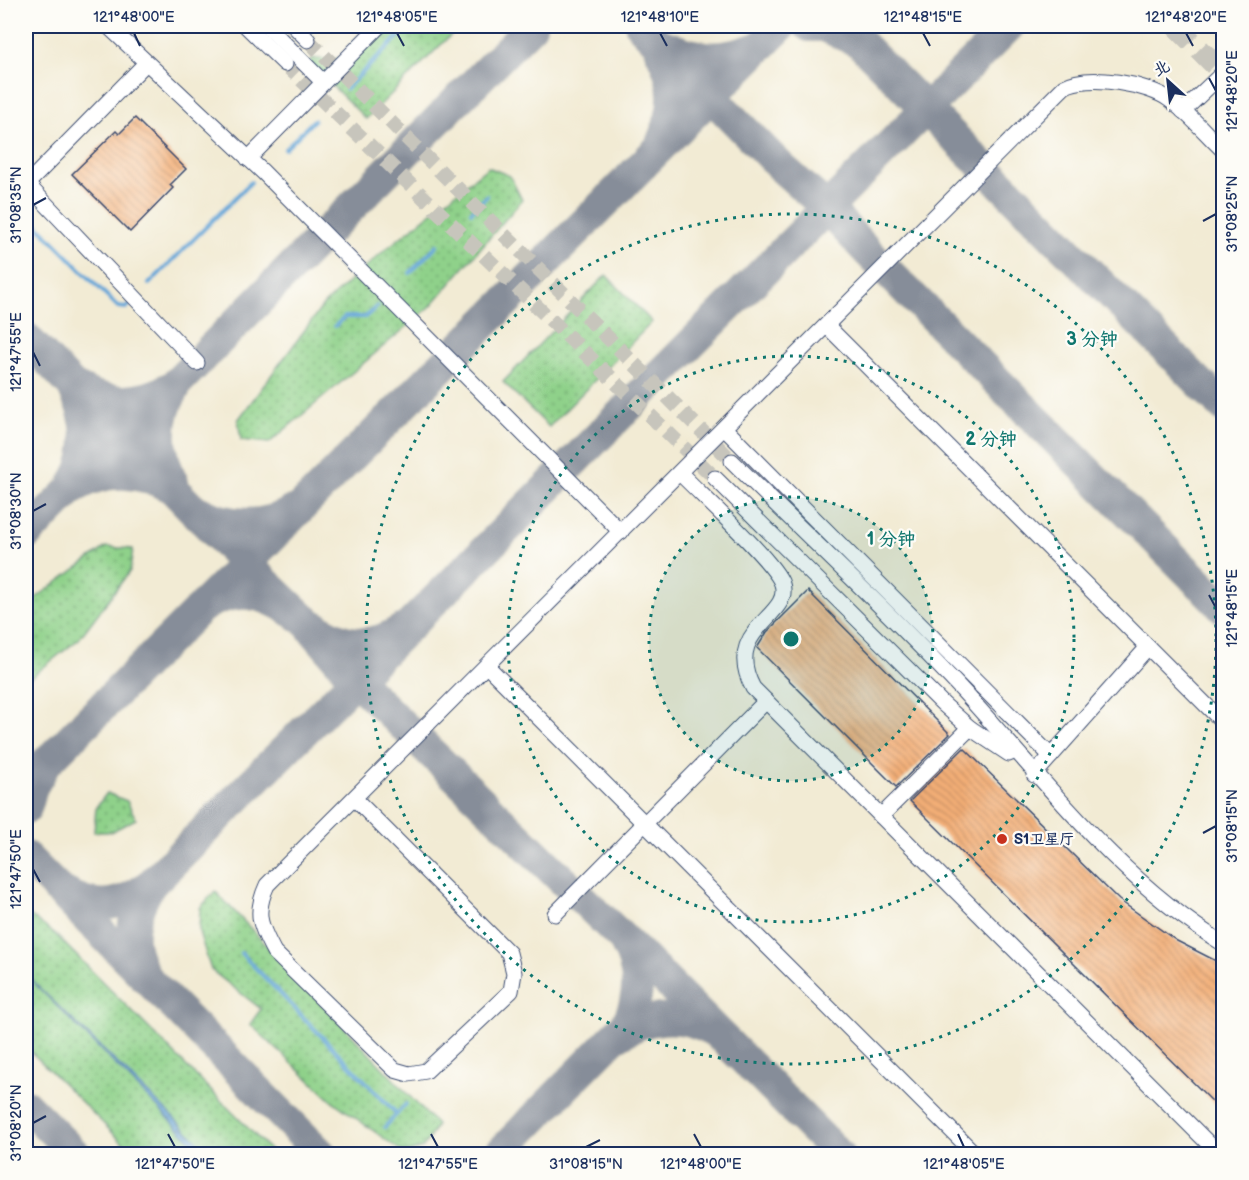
<svg xmlns="http://www.w3.org/2000/svg" width="1249" height="1180" font-family="'Balsamiq Sans','LXGW WenKai TC',sans-serif">
  <style>
    .green { fill: url(#green-dots); stroke: #558074; stroke-width: 1.5 }
    .water { fill: url(#water-ripples); stroke: #3f6a9b; stroke-width: 1.5 }
    .lines { fill: none; stroke-linecap: round; stroke-linejoin: round }
    .stream { stroke: #63a6d8; stroke-width: 4 }
    .taxiway { stroke: #868d99; stroke-width: 32 }
    .building { fill: url(#building-back-hatch) }
    .minor-tunnel { stroke: #c7c5bc; stroke-width: 15; stroke-dasharray: 15 8; stroke-linecap: butt }
    .highway-tunnel { stroke: #c7c5bc; stroke-width: 22; stroke-dasharray: 22 11; stroke-linecap: butt }
    .minor-casing { stroke: #3b4b70; stroke-width: 17 }
    .minor { stroke: #fff; stroke-width: 15 }
    .ticks { fill: none; stroke: #1b2f5e; stroke-width: 2 }
    .ring { fill: none; stroke: #0f766e; stroke-width: 3; stroke-dasharray: 3 6 }
    .poi-dot { fill: #c8321e; stroke: #fdfcf7; stroke-width: 2 }
    .labels { text-anchor: middle; dominant-baseline: central; stroke-width: 4.5; stroke-linejoin: round; paint-order: stroke }
    .poi-label { font-size: 15px; font-weight: bold; fill: #1b2f5e; stroke: #fdfcf7; text-anchor: start }
    .centre { fill: #0f766e; stroke: #fdfcf7; stroke-width: 3 }
    .ring-label { font-size: 18px; text-anchor: middle; font-weight: bold; fill: #0f766e; stroke: #fdfcf7; stroke-width: 4.5; stroke-linejoin: round; paint-order: stroke }
    .neatline { fill: none; stroke: #1b2f5e; stroke-width: 2 }
    .ticks-label { font-size: 15px; text-anchor: middle; fill: #1b2f5e }
  </style>
  <defs>
    <pattern id="green-dots" width="8" height="8" patternUnits="userSpaceOnUse" patternTransform="scale(1.5)"><rect width="8" height="8" fill="#8fd18a"/><path d="M2 2h.1M6 6h.1" fill="none" stroke="#74aa74" stroke-width="1.8" stroke-linecap="round"/></pattern>
    <pattern id="water-ripples" width="26" height="14" patternUnits="userSpaceOnUse" patternTransform="scale(1.5)"><rect width="26" height="14" fill="#63a6d8"/><path d="M2 4q2-2 4 0t4 0M15 11q2-2 4 0t4 0" fill="none" stroke="#5188b2"/></pattern>
    <pattern id="building-back-hatch" width="6" height="6" patternUnits="userSpaceOnUse" patternTransform="scale(1.5)"><rect width="6" height="6" fill="#f3ae76"/><path d="M-1 5l2 2M0 0l6 6M5-1l2 2" fill="none" stroke="#c48e64"/></pattern>
  </defs>
  <rect width="100%" height="100%" fill="#fdfcf7"/>
  <filter id="ink" filterUnits="userSpaceOnUse"><feTurbulence type="fractalNoise" baseFrequency=".0167" numOctaves="2"/><feDisplacementMap in="SourceGraphic" scale="12" xChannelSelector="R" yChannelSelector="G"/><feConvolveMatrix kernelMatrix="1 2 1 2 8 2 1 2 1" color-interpolation-filters="sRGB"/></filter>
  <filter id="wash" filterUnits="userSpaceOnUse"><feTurbulence type="fractalNoise" baseFrequency=".008" numOctaves="4" result="noise"/><feDisplacementMap in="SourceGraphic" scale="24" xChannelSelector="R" yChannelSelector="G"/><feGaussianBlur stdDeviation="1.35" result="paint"/><feColorMatrix in="noise" values="0 0 0 0 0 0 0 0 0 0 0 0 0 0 0 0 0 1.4 0 .05"/><feComposite in="paint" operator="in"/></filter>
  <g filter="url(#wash)">
    <rect width="100%" height="100%" fill="#f2ebd4"/>
    <!-- green -->
    <g class="green">
      <path d="M391,26h69l-94,93 -57,-56 3,-5c36,6 54,-8 79,-32z"/>
      <polygon points="488,167 510,176 522,200 430,307 269,443 241,440 238,420 324,304 386,249"/>
      <polygon points="606,275 652,322 549,427 503,382"/>
      <polygon points="106,547 133,549 130,571 79,639 26,681 26,612 33,600"/>
      <polygon points="107,793 127,801 136,819 111,832 94,832 96,807"/>
      <polygon points="215,891 437,1125 423,1148 404,1153 331,1100 250,1024 261,1009 211,970 199,932 200,908"/>
      <polygon points="26,912 57,936 274,1154 134,1154 26,1047"/>
    </g>
    <!-- water -->
    <polygon class="water" points="26,975 211,1154 204,1154"/>
    <g class="lines">
      <!-- stream -->
      <g class="stream">
        <polyline points="653,30 657,26"/>
        <polyline points="346,89 409,26"/>
        <polyline points="285,149 314,120"/>
        <polyline points="471,212 487,196"/>
        <polyline points="30,218 118,307 126,308 133,302"/>
        <polyline points="410,273 437,245"/>
        <polyline points="149,284 251,182"/>
        <polyline points="335,326 345,317 365,317 378,306"/>
        <polyline points="241,953 397,1114"/>
        <polyline points="385,1127 406,1104"/>
      </g>
      <!-- taxiway -->
      <g class="taxiway">
        <polyline points="641,26 782,168 827,208 869,253 1224,608"/>
        <polyline points="809,26 824,26 859,42"/>
        <polyline points="843,26 1224,407"/>
        <path d="M666,46c35,14 55,16 91,2"/>
        <path d="M661,52c16,32 16,56 1,89"/>
        <polyline points="26,338 245,563 303,618 356,680 644,959 838,1154"/>
        <path d="M79,389c26,16 64,16 90,-1"/>
        <path d="M75,482c17,-28 15,-61 0,-90"/>
        <path d="M173,483c-15,-30 -18,-64 1,-93"/>
        <path d="M77,486c29,-18 64,-15 93,1"/>
        <path d="M198,511c30,16 66,18 95,0"/>
        <polyline points="26,535 531,26"/>
        <path d="M202,607c84,-54 119,77 199,23"/>
        <polyline points="26,778 48,761 781,26"/>
        <polyline points="26,808 32,787 46,763"/>
        <polyline points="26,857 321,1154"/>
        <path d="M56,888c36,22 59,23 94,-3l859,-859"/>
        <path d="M144,974c-19,-33 -12,-58 6,-89"/>
        <path d="M617,1036c28,-20 64,-24 95,-6"/>
        <polyline points="26,1105 75,1154"/>
        <path d="M499,1154l127,-129c15,-28 15,-55 -1,-83"/>
      </g>
    </g>
    <g id="blocks">
      <!-- building -->
      <g class="building">
        <polygon points="135,118 186,169 170,185 173,188 130,232 72,174 116,131 119,134"/>
        <polygon points="808,591 950,734 896,787 757,648 767,632"/>
        <polygon points="964,748 1119,900 1177,941 1224,965 1224,1113 910,801"/>
      </g>
    </g>
  </g>
  <g filter="url(#ink)">
    <use href="#blocks" fill-opacity="0" stroke="#3b4b70" stroke-width="1.5"/>
    <g class="lines">
      <!-- minor-tunnel -->
      <g class="minor-tunnel">
        <polyline points="308,40 732,461"/>
        <polyline points="285,64 715,478"/>
      </g>
      <!-- highway-tunnel -->
      <polyline class="highway-tunnel" points="1176,26 1224,74"/>
      <!-- minor casing -->
      <g class="minor-casing">
        <g id="minor">
          <polyline points="108,26 263,172 621,532"/>
          <polyline points="246,26 285,64"/>
          <polyline points="267,26 323,82"/>
          <polyline points="294,26 308,40"/>
          <polyline points="1183,111 1224,72"/>
          <polyline points="248,159 379,26"/>
          <polyline points="26,183 197,363"/>
          <polyline points="26,185 146,63"/>
          <polyline points="827,326 1224,723"/>
          <polyline points="725,429 1051,756"/>
          <path d="M732,461c76,76 159,152 232,231 81,89 156,189 260,252"/>
          <path d="M680,473c19,20 96,90 102,111 11,33 -61,44 -29,104l466,466"/>
          <polyline points="715,478 943,704 970,728 1009,754"/>
          <polyline points="487,666 975,1154"/>
          <polyline points="1034,775 1148,647"/>
          <path d="M354,798l155,155 5,20 -3,18 -85,80 -17,3 -14,-4 -121,-118c-14,-26 -20,-39 -7,-67l797,-798c23,-14 85,-3 106,13 20,14 36,34 54,51"/>
          <polyline points="881,816 970,728"/>
          <polyline points="555,914 766,701"/>
        </g>
      </g>
      <!-- minor -->
      <use href="#minor" class="minor"/>
    </g>
  </g>
  <!-- ticks -->
  <path class="ticks" d="M134,33l6,13M397,33l7,13M660,33l7,13M923,33l7,13M1186,33l7,13M1209,78l7,13M33,205l13,-7M1203,221l13,-7M33,352l7,14M33,511l13,-7M1209,595l7,13M1203,833l13,-7M33,869l7,13M33,1123l13,-7M168,1134l7,13M431,1134l7,13M694,1134l7,13M958,1134l6,13M586,1147l14,-7"/>
  <!-- distance rings -->
  <circle cx="791" cy="639" r="142" fill="#0f766e" fill-opacity=".12"/>
  <g class="ring">
    <circle cx="791" cy="639" r="142"/>
    <circle cx="791" cy="639" r="283"/>
    <circle cx="791" cy="639" r="425"/>
  </g>
  <!-- markers -->
  <circle class="poi-dot" cx="1002" cy="839" r="6"/>
  <g class="labels">
    <!-- poi labels -->
    <g class="poi-label">
      <text x="1014" y="839">S1卫星厅</text>
    </g>
  </g>
  <circle cx="791" cy="639" r="9" class="centre"/>
  <g class="ring-label">
    <text x="1092" y="345">3 分钟</text>
    <text x="991" y="445">2 分钟</text>
    <text x="891" y="545">1 分钟</text>
  </g>
  <!-- margin -->
  <rect width="1249" height="1180" fill="none" stroke="#fdfcf7" stroke-width="66"/>
  <!-- north arrow -->
  <g transform="translate(1168 81) rotate(333)" stroke="#fdfcf7" stroke-width="4.5" paint-order="stroke">
  <path d="M0-4.5L10 22L0 15L-10 22Z" fill="#1b2f5e"/>
  <text y="-9" font-size="16" font-weight="bold" text-anchor="middle" fill="#1b2f5e">北</text>
  </g>
  <rect x="33" y="33" width="1183" height="1114" class="neatline"/>
  <g class="ticks-label">
    <text x="134" y="22">121°48'00"E</text>
    <text x="397" y="22">121°48'05"E</text>
    <text x="660" y="22">121°48'10"E</text>
    <text x="923" y="22">121°48'15"E</text>
    <text x="1186" y="22">121°48'20"E</text>
    <text transform="translate(1232 91) rotate(-90)" y="5">121°48'20"E</text>
    <text transform="translate(16 205) rotate(-90)" y="5">31°08'35"N</text>
    <text transform="translate(1232 214) rotate(-90)" y="5">31°08'25"N</text>
    <text transform="translate(16 352) rotate(-90)" y="5">121°47'55"E</text>
    <text transform="translate(16 511) rotate(-90)" y="5">31°08'30"N</text>
    <text transform="translate(1232 608) rotate(-90)" y="5">121°48'15"E</text>
    <text transform="translate(1232 826) rotate(-90)" y="5">31°08'15"N</text>
    <text transform="translate(16 869) rotate(-90)" y="5">121°47'50"E</text>
    <text transform="translate(16 1123) rotate(-90)" y="5">31°08'20"N</text>
    <text x="175" y="1169">121°47'50"E</text>
    <text x="438" y="1169">121°47'55"E</text>
    <text x="586" y="1169">31°08'15"N</text>
    <text x="701" y="1169">121°48'00"E</text>
    <text x="964" y="1169">121°48'05"E</text>
  </g>
</svg>
